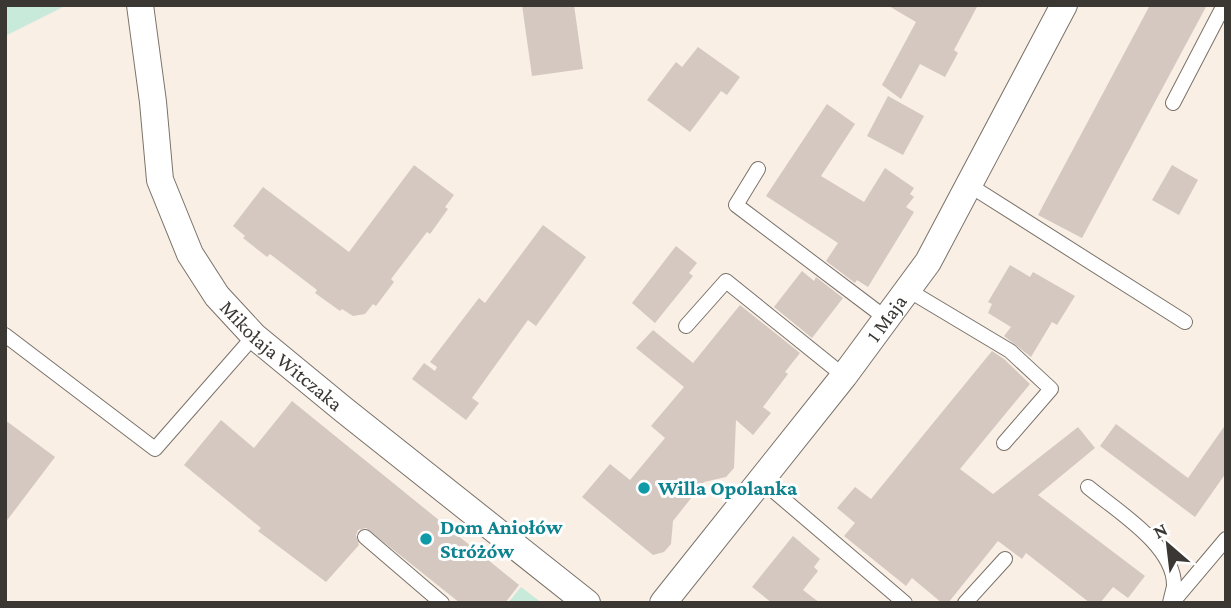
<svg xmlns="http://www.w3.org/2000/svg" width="1231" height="608" font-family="'Crimson Pro',serif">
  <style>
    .green { fill: #c8eada }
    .building { fill: #d5c8c1 }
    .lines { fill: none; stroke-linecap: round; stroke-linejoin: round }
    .service-casing { stroke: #7a7269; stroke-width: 16 }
    .minor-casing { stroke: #7a7269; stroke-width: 28 }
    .service { stroke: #fff; stroke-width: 14 }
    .minor { stroke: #fff; stroke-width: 26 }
    .culture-dot { fill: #0f9aa8; stroke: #fefefe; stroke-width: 2.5 }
    .labels { text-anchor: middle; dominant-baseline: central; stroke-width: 6; stroke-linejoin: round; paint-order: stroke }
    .street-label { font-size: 21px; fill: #3b3834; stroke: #fefefe }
    .culture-label { font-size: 21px; font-weight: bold; fill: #0d838f; stroke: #fefefe; text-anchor: start }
  </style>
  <rect width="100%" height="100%" fill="#f9efe5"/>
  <!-- green -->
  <g class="green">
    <polygon points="5,5 67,5 5,36"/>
    <polygon points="521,587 542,603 508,603"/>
  </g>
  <!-- building -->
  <g class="building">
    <polygon points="522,5 574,5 583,69 532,76"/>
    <polygon points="887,5 978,5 954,50 958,53 945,77 920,64 901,99 882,85 916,22"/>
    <polygon points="1150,5 1207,5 1082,238 1038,215"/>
    <polygon points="698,47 740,77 727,95 721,91 690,132 647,100 676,62 682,67"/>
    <polygon points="888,96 924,116 903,155 867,136"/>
    <polygon points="827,104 855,124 821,176 864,202 885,168 914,188 910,194 914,197 906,207 914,212 868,287 857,280 855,283 826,261 838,243 766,196"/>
    <polygon points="414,165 454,195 445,207 448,209 430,234 427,232 391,279 394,282 376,306 373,304 365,314 353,316 342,309 340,311 315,293 317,290 270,254 267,257 243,238 245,236 233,226 263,187 349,252"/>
    <polygon points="1172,165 1198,180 1179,215 1152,200"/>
    <polygon points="543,225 586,257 536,326 528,320 472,398 479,403 466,420 412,379 424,363 435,371 437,367 430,362 479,298 485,303"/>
    <polygon points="676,246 697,263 689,273 693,276 655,323 632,303"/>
    <polygon points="1010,265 1030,277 1033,272 1075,296 1057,325 1052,322 1031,357 1004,336 1011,327 988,313 992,304 988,302"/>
    <polygon points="802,271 814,281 816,277 843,298 812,338 774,307"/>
    <polygon points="740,305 800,353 785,372 788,374 763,407 771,413 753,435 736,420 734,468 726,477 704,482 673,521 671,544 664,552 653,555 582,497 610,464 630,480 665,438 651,426 684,387 636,348 653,330 693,363"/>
    <polygon points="992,351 1004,359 1030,384 960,469 993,494 1078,427 1095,448 1038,495 1145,576 1128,598 1113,587 1100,603 1090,603 1026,553 1022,559 998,541 948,603 942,603 912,578 906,586 844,536 855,523 837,508 855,487 871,499"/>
    <polygon points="292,401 519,585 505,603 460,603 366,528 358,530 356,535 359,545 326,582 258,531 261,528 184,465 221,420 254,448"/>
    <polygon points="5,420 55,457 5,523"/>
    <polygon points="1116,424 1188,478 1226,424 1226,473 1195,517 1100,446"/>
    <polygon points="793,536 820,559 814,567 818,571 803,590 820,603 772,603 752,587"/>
  </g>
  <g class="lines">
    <!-- service casing -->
    <g class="service-casing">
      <g id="service">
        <polyline points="1173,103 1224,5"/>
        <polyline points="758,169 736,205 887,319"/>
        <polyline points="969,185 1185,322"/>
        <polyline points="908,290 1010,351 1051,389 1004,443"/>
        <polyline points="686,326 726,281 844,376"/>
        <polyline points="5,335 155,449 254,336"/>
        <polyline points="761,480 905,603"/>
        <path d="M1088,487c29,24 87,59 86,99 -1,5 -3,12 -4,17"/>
        <polyline points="365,537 442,603"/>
        <polyline points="965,603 1005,559"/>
        <polyline points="1172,603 1226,539"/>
      </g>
    </g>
    <!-- minor casing -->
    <g class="minor-casing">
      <g id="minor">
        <path id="s1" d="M140,5l13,97 7,78 30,74 27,42 37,40 90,74 243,193"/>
        <path id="s2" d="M663,603l181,-227 84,-114 136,-257"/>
      </g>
    </g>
    <!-- service -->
    <use href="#service" class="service"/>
    <!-- minor -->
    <use href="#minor" class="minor"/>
  </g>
  <!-- markers -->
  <g class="culture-dot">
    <circle cx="644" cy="488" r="7"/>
    <circle cx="426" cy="539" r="7"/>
  </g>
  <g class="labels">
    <!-- street labels -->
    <g class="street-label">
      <text stroke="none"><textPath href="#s2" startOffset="362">1 Maja</textPath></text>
      <text stroke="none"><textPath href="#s1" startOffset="394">Mikołaja Witczaka</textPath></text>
    </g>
    <!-- culture labels -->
    <g class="culture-label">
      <text x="658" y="488">Willa Opolanka</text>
      <text x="440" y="527">Dom Aniołów<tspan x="440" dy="24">Stróżów</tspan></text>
    </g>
  </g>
  <!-- border -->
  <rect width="1231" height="608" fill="none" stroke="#3b3834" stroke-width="14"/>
  <!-- north arrow -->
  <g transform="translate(1168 545) rotate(332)" stroke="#fefefe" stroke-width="5" paint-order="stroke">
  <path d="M0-5L12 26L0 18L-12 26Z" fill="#3b3834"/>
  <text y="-10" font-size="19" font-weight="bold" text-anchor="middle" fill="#3b3834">N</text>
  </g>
</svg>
